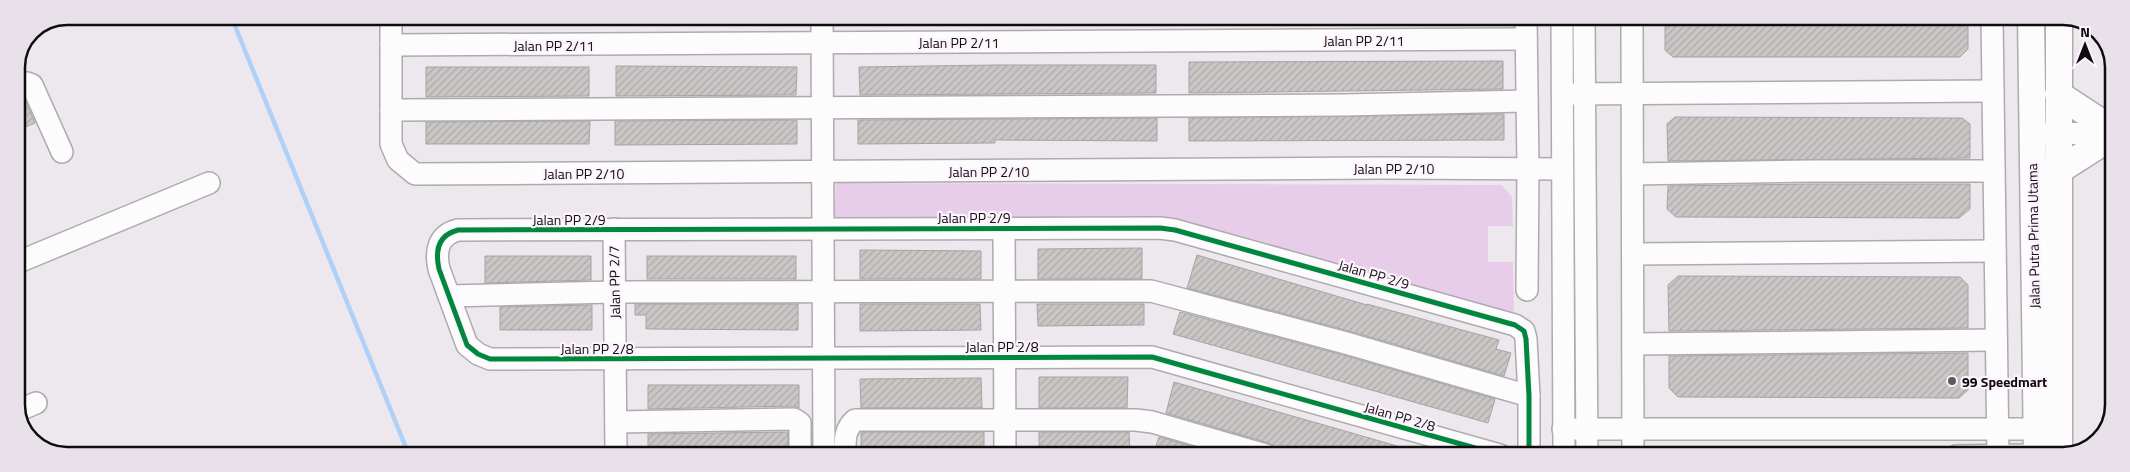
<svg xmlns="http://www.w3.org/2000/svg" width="2130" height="472" font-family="'Titillium Web',sans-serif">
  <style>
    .green { fill: #e8cdeb }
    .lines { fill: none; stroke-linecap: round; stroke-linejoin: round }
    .stream { stroke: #afd0f7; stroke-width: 4.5 }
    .building { fill: url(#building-hatch); stroke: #a7a3a4 }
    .minor-casing { stroke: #aeaaae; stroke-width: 24 }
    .major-casing { stroke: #aeaaae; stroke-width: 29 }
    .minor { stroke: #fcfcfc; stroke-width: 21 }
    .major { stroke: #fcfcfc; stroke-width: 26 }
    .cycleway-casing { stroke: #fcf3fc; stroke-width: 8 }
    .cycleway { stroke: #00873e; stroke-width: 5 }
    .poi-dot { fill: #5d595d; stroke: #fcf3fc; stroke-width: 2 }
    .labels { text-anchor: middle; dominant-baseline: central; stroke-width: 4.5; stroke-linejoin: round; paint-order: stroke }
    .street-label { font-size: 14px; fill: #0f0c0f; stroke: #fcf3fc }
    .poi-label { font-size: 14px; font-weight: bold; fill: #0f0c0f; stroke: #fcf3fc; text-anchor: start }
    .rim { fill: none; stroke: #0f0c0f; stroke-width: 2.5 }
  </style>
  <defs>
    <pattern id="building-hatch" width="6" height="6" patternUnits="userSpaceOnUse" patternTransform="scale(1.25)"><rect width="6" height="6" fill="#cac6c6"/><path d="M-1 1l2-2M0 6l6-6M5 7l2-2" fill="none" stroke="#aca9a9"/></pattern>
  </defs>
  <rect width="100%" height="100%" fill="#ede8ed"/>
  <!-- green -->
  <polygon class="green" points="836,183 1502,185 1512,197 1513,226 1488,226 1488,262 1513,262 1514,312 1506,316 1173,223 834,221"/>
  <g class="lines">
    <!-- stream -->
    <polyline class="stream" points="231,16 409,455"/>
  </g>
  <!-- building -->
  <g class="building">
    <polygon points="1665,17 1968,17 1968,49 1960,57 1673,57 1665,50"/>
    <polygon points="1503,61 1503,89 1189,93 1189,62"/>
    <polygon points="994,65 1156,65 1156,93 860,95 859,67"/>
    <polygon points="616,66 797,67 796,95 616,96"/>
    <polygon points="426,67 589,67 589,96 426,97"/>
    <polygon points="24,97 35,123 16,131 16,99"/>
    <polygon points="1504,114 1504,140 1189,141 1189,118"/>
    <polygon points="1675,117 1962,118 1970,124 1970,158 1668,161 1667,124"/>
    <polygon points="1157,118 1157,141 995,140 995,143 858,144 858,120"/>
    <polygon points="797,120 797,144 615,145 615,121"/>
    <polygon points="590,121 589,144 426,144 426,122"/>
    <polygon points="1813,184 1970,184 1970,209 1959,218 1676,217 1667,209 1668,186"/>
    <polygon points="1142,248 1142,279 1038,279 1038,249"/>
    <polygon points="860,250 981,251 981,279 860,279"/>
    <polygon points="1197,255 1367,305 1367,304 1499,340 1496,349 1511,353 1504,376 1349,331 1187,288"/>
    <polygon points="485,256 591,256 591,280 485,283"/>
    <rect x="647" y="256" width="149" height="23"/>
    <polygon points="1678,276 1960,277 1968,285 1968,328 1669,331 1668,285"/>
    <polygon points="635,304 798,304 798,330 646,329 646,315 635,315"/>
    <polygon points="860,304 980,304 981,330 860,331"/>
    <polygon points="1037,304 1144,304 1144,325 1038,326"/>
    <polygon points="592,305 592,330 500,330 500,307"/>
    <polygon points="1180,312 1343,355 1495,399 1488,423 1173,334"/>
    <polygon points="1968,353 1968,390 1959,398 1678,397 1669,388 1669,356"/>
    <polygon points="1039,377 1128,377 1127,408 1039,408"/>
    <polygon points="981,378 982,408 861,408 860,379"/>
    <polygon points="1174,382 1418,452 1418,455 1317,455 1289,447 1288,455 1278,455 1275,447 1269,443 1166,413"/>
    <polygon points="648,385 799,385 799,408 794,406 648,409"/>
    <polygon points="788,432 788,455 648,455 648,434"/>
    <rect x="861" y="432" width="123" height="23"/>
    <polygon points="1039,432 1129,432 1130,455 1039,455"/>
    <polygon points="1159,437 1222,455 1153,455"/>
  </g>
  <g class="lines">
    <!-- minor casing -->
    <g class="minor-casing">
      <g id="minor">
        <polyline points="391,16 391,144 398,160 415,174 1380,168 1562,169"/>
        <polyline points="822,17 824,455"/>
        <polyline points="1526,17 1528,169 1527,290"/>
        <polyline points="1562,17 1564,456"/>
        <polyline points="1584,17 1587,456"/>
        <polyline points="1632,17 1633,456"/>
        <polyline points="1992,17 1998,456"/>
        <polyline points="391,45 1526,39"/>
        <polyline points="16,87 27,83 32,85 62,152"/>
        <polyline points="1570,94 1993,91"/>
        <polyline points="391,110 1344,105 1527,101"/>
        <polyline points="2031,134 2113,133"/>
        <polyline points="1633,174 1813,171 1994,171"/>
        <polyline points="1004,228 1005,455"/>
        <polyline points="614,229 616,455"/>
        <polyline points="1633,254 1995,251"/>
        <polyline points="16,263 209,183"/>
        <polyline points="449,296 614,292 1151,291 1346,343 1529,396"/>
        <polyline points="1633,344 1996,340"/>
        <polyline points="17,411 36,403"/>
        <polyline points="616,422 794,419 800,423 800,455"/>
        <polyline points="1563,429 2037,429"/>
        <path d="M845,455c0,-14 -1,-25 10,-35h281l16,2 114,33"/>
        <path d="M1500,455l-348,-98 -662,2 -12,-5 -11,-9 -28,-76c-4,-18 -1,-34 19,-39l702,-2 15,2 340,95 9,6 2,8 3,57v59"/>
        <polyline points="1956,456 2037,455"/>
      </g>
    </g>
    <!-- major casing -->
    <g class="major-casing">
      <g id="major">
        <polyline points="2031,17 2037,456"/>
        <polyline points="2058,94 2113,130"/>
        <polyline points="2058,171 2113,136"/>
        <polyline points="2059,456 2059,17"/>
      </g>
    </g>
    <!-- minor -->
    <use href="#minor" class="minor"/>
    <!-- major -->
    <use href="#major" class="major"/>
    <!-- cycleway casing -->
    <g class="cycleway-casing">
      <path id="cycleway" d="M1500,455l-348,-98 -662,2 -12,-5 -11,-9 -28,-76c-4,-18 -1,-34 19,-39l702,-2 15,2 340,95 9,6 2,8 3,57v59"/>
    </g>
    <!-- cycleway -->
    <use href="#cycleway" class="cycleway"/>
  </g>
  <!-- markers -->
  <circle class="poi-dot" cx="1952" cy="381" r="5"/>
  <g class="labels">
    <!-- street labels -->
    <g class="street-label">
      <text x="1364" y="40">Jalan PP 2/11</text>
      <text x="959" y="42">Jalan PP 2/11</text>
      <text x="554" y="45">Jalan PP 2/11</text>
      <text x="1394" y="168">Jalan PP 2/10</text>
      <text x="989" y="171">Jalan PP 2/10</text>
      <text x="584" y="173">Jalan PP 2/10</text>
      <text x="974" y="217">Jalan PP 2/9</text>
      <text x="569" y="219">Jalan PP 2/9</text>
      <text transform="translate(2033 236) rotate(-91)">Jalan Putra Prima Utama</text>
      <text transform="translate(1374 274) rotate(16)">Jalan PP 2/9</text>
      <text transform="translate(614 282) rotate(-91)">Jalan PP 2/7</text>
      <text x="1002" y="346">Jalan PP 2/8</text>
      <text x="597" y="348">Jalan PP 2/8</text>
      <text transform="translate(1400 416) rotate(16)">Jalan PP 2/8</text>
    </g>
    <!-- poi labels -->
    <g class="poi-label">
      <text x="1962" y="381">99 Speedmart</text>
    </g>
  </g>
  <!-- crop -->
  <path d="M0 0H2130V472H0ZM67 25H2063A42 42 0 0 1 2105 67V405A42 42 0 0 1 2063 447H67A42 42 0 0 1 25 405V67A42 42 0 0 1 67 25Z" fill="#e9e1e9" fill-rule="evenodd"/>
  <path class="rim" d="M67 25H2063A42 42 0 0 1 2105 67V405A42 42 0 0 1 2063 447H67A42 42 0 0 1 25 405V67A42 42 0 0 1 67 25Z"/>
  <!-- north arrow -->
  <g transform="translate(2085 45)" stroke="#fcf3fc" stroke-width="4" paint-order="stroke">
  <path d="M0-4L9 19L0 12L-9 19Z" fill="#0f0c0f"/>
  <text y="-8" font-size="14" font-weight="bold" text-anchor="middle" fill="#0f0c0f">N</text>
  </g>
</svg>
